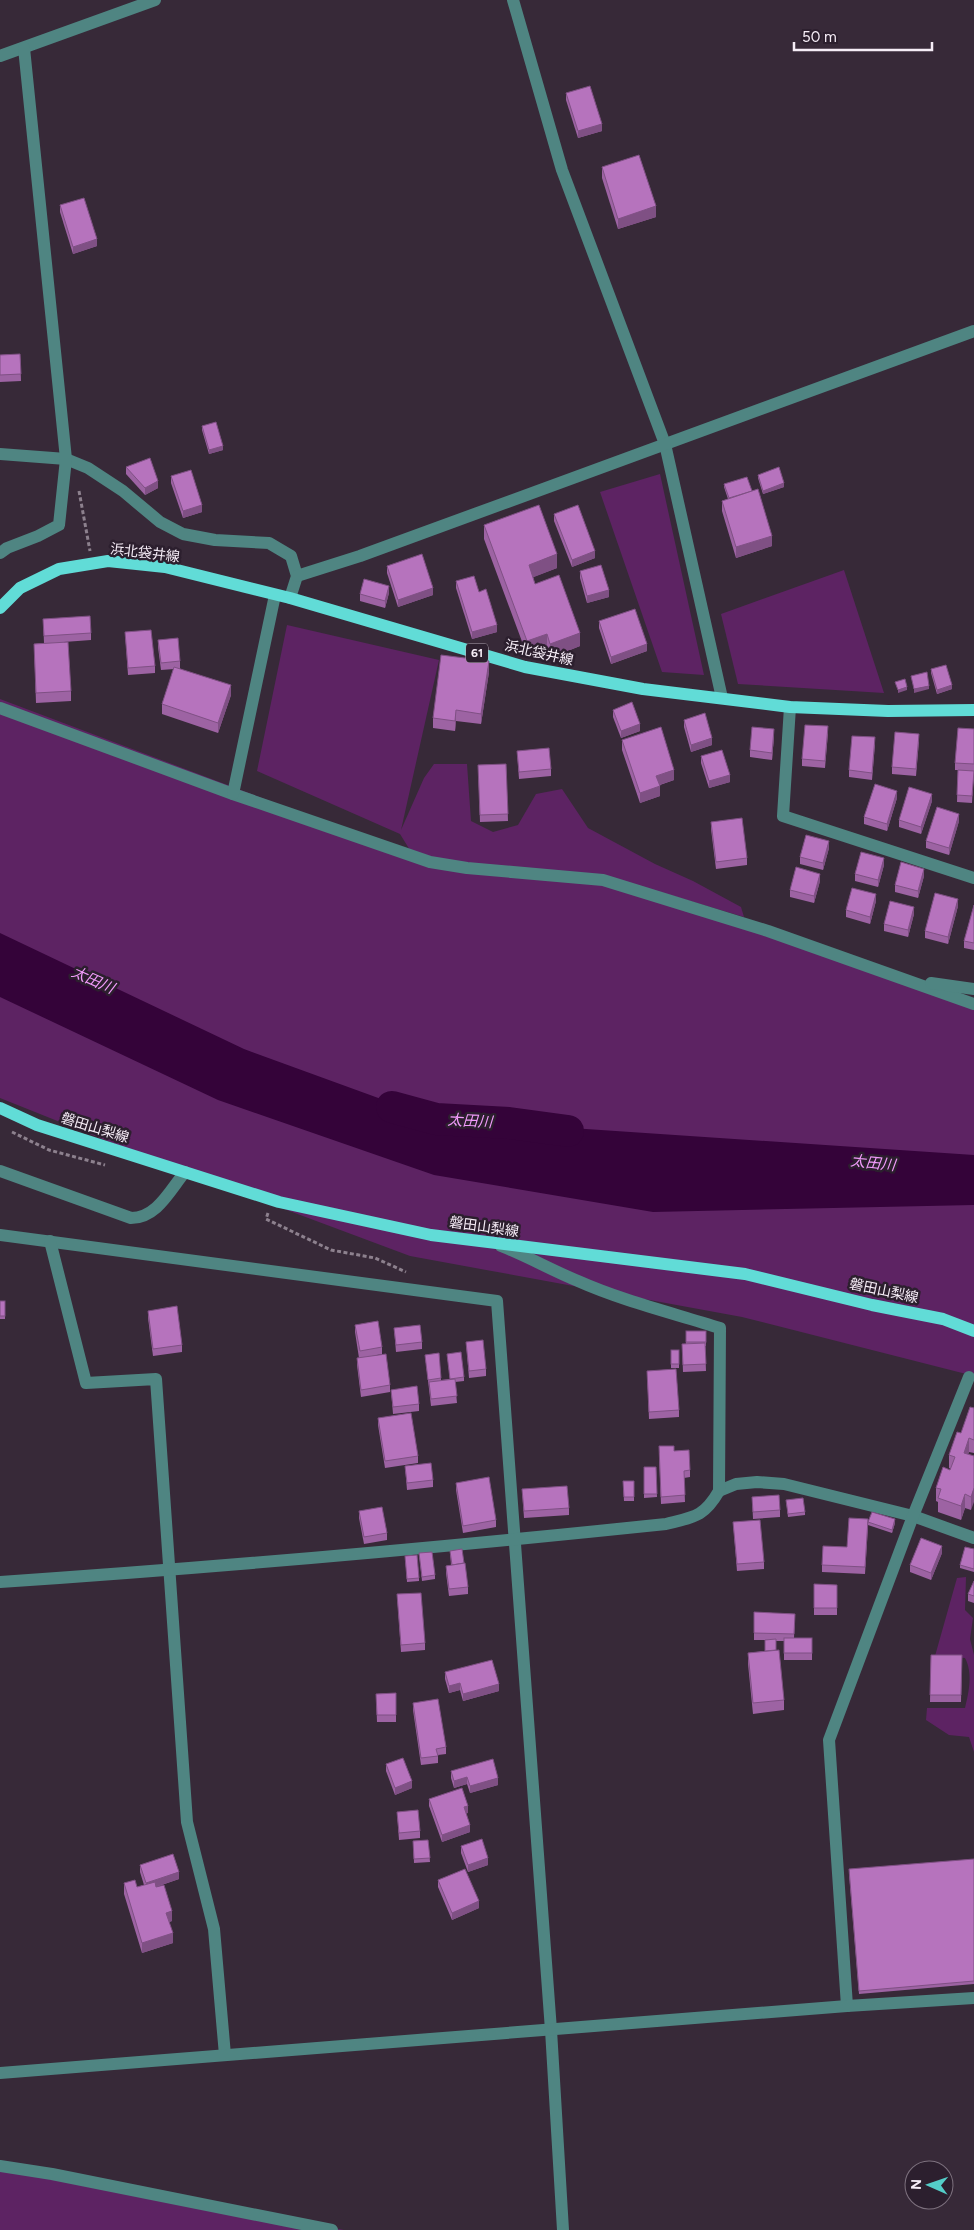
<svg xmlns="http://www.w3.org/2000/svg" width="974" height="2230" font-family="Figtree,'Noto Sans JP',sans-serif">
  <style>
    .green { fill: #5d2363 }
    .water { fill: #340339 }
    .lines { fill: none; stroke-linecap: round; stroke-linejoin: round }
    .river { stroke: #340339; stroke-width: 32 }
    .path { stroke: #8d818e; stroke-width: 3; stroke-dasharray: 4 2.5; stroke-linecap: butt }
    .minor { stroke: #4f8582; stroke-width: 12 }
    .major { stroke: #61dcd7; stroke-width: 12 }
    .wall { fill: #9d63a3 }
    .shaded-wall { fill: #7f5084 }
    .building { fill: #b673bd; stroke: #7f5084 }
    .labels { text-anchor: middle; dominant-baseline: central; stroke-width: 5; stroke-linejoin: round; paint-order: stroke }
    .shield { fill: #2c1f2e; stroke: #b9afbb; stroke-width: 1 }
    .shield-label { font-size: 12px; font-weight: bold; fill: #f6edf7 }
    .street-label { font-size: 14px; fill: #f6edf7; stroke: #2c1f2e }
    .water-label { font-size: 15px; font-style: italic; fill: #f29bfb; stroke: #2c1f2e }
  </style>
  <rect width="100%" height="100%" fill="#372938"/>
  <!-- green -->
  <g class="green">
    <polygon points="660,474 704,675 662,672 600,492"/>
    <polygon points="844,570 884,693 738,684 721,614"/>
    <polygon points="287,625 439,660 401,830 424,778 434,764 467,764 471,821 493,832 518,825 536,794 562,789 588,828 655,864 693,881 741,907 744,917 663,893 616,884 974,1005 974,1376 742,1317 410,1256 185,1172 0,1098 0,699 413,855 400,834 257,771"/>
    <path d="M966,1577l-1,33 8,8 -3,21 4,16v97l-5,-15 -20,-2 -23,-15 1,-12h38c4,-16 8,-35 0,-50l-30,-2 22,-78z"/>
    <polygon points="0,2167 24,2170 344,2230 0,2230"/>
  </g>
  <!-- water -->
  <polygon class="water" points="0,933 244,1049 436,1119 974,1155 974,1205 653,1212 434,1175 218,1100 0,997"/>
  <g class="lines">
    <!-- river -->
    <polyline class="river" points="392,1107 436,1119 509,1123 568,1131"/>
    <!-- path -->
    <g class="path">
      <polyline points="79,491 90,551"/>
      <polyline points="12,1132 49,1150 105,1165"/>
      <polyline points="268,1213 266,1219 331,1250 375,1258 406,1272"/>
    </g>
    <!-- minor -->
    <g class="minor">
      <polyline points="513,0 562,170 665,444 722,698"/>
      <polyline points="0,56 155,0"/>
      <polyline points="0,454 66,459 88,468 123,491 160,522 183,534 215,540 269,543 291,556 297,576 290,598"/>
      <polyline points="0,553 7,548 38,536 59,525 66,459 24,48"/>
      <polyline points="297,576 360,556 974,331"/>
      <polyline points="790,707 783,816 974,878"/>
      <polyline points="0,708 233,794 430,862 467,868 603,880 768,931 974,1004"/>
      <polyline points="233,794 275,595"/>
      <polyline points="931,983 974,989"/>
      <path d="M0,1171l131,47c26,0 39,-28 54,-46"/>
      <polyline points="0,1235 497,1301 551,2030 563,2230"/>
      <polyline points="50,1241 86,1383 156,1379 187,1822 214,1929 225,2055"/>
      <polyline points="719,1491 736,1484 757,1482 784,1484 913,1516 974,1538"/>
      <path d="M0,1582c222,-15 445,-35 666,-58 28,-7 38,-7 53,-33l1,-163c-47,-15 -97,-27 -142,-47 -27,-11 -51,-25 -77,-35"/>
      <polyline points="847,2006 829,1740 913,1516 969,1377"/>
      <polyline points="0,2073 847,2006 974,1998"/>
      <polyline points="0,2166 52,2174 332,2230"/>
    </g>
    <!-- major -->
    <g class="major">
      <polyline points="0,608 20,588 59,569 108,561 165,567 290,598 525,667 643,689 790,707 888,711 974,710"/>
      <polyline points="0,1108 37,1125 279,1202 431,1235 745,1274 872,1305 943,1319 974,1331"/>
    </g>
  </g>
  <!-- wall -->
  <g class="wall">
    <polygon points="566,93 602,131 578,138 566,100"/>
    <polygon points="602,167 656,217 618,229 602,178"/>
    <polygon points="60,205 97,246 73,254 60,212"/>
    <polygon points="20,354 21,381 0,382 0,355"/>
    <polygon points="202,426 223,450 209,454 202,430"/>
    <polygon points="126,467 158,488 145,495 126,474"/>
    <polygon points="758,475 784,487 763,494 758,478"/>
    <polygon points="171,476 202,512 183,518 171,483"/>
    <polygon points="724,484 752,491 772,546 736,558 722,511 722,501 728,499 724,487"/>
    <polygon points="554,514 595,558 572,567 554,521"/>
    <polygon points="484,525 557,568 533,577 535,584 580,646 550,658 547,648 527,655 484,539"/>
    <polygon points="387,566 433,595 398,607 387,573"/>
    <polygon points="580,571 609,597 587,603 580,578"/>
    <polygon points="456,581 479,592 497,632 472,639 456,588"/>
    <polygon points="389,593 385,608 360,601 360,594"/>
    <polygon points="43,619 91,633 91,640 64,642 71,691 71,701 36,703 34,644 44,643"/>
    <polygon points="599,621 647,651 611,664 599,628"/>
    <polygon points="125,632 155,666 155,673 128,675"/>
    <polygon points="158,640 180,661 180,668 179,668 231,695 218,733 162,714 162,704 174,669 161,670 158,647"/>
    <polygon points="931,669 952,689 937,694 931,673"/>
    <polygon points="489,672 481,724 456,721 455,731 433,728 433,718"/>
    <polygon points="613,710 640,731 621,738 613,717"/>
    <polygon points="684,720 712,745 691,752 684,727"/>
    <polygon points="974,729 974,771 972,803 957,802 958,770 955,770 955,763"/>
    <polygon points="828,733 825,768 802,766 802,759"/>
    <polygon points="774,736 772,760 750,757 750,750"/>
    <polygon points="622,740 674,780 660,785 660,796 640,803 622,750"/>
    <polygon points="919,741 916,776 892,774 892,767"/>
    <polygon points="875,744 872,780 849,777 849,770"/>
    <polygon points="517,751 551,769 551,776 519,779"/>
    <polygon points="701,756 730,782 709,788 701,763"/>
    <polygon points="506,764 508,821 480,822 478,765"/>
    <polygon points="897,798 887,831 864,824 864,817"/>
    <polygon points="932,801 921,834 899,827 899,820"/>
    <polygon points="959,821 949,855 926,848 926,841"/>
    <polygon points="711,822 747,858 747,865 716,869 711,829"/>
    <polygon points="829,848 823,870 800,864 800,857"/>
    <polygon points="884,865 878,887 855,881 855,874"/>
    <polygon points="924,876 918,898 895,892 895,885"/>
    <polygon points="820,881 814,903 790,897 790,890"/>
    <polygon points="876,901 870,924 846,917 846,910"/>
    <polygon points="974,905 974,950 964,948 964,941"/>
    <polygon points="958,906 948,944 925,938 925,931"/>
    <polygon points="914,914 908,937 884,931 884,924"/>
    <rect x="0" y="1301" width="5" height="18"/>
    <polygon points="148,1311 182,1345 182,1352 153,1356 148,1318"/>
    <polygon points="355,1325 382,1347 382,1354 372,1356 390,1385 390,1392 361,1397 357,1365 357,1358 359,1358 355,1332"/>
    <polygon points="394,1328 422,1342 422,1349 396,1352"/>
    <polygon points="686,1331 706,1331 706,1346 705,1346 706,1371 683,1372 682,1344 686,1344"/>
    <polygon points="466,1342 486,1369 486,1376 469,1378"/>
    <rect x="671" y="1350" width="8" height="18"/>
    <polygon points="439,1353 441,1380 450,1379 447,1354 464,1377 464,1381 455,1382 457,1403 431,1406 425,1355"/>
    <polygon points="647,1371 679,1410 679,1417 649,1419"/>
    <polygon points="391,1390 419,1404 419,1411 393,1414"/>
    <polygon points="974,1408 974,1453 969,1452 968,1454 974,1456 971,1510 965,1508 961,1520 938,1512 938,1502 936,1501 936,1488 950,1470 951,1469 949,1468 949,1455 961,1433"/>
    <polygon points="378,1418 418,1456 418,1463 385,1468 378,1425"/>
    <polygon points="674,1451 690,1470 690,1477 684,1478 685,1502 661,1504 659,1453"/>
    <polygon points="405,1466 433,1480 433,1487 407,1490"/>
    <polygon points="644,1467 656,1467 657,1497 644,1498"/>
    <polygon points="623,1481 634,1481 634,1501 624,1501"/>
    <polygon points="456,1483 496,1520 496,1527 463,1533 456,1490"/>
    <polygon points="522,1489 569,1508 569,1515 524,1518"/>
    <polygon points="752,1497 780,1510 780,1517 753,1519"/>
    <polygon points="786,1500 805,1512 805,1515 788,1517"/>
    <polygon points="359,1511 387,1533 387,1540 364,1544 359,1518"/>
    <polygon points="733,1522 764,1562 764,1569 737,1571"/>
    <polygon points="868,1522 895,1523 892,1533 868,1525"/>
    <polygon points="868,1526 865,1574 822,1572 822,1565 847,1547"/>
    <polygon points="974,1549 974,1572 960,1568 960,1565"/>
    <polygon points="450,1551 464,1563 468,1587 468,1594 449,1596 446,1573 446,1566 451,1565"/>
    <polygon points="419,1553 435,1575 435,1579 422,1581"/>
    <polygon points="942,1553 931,1580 910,1572 910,1565"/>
    <polygon points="405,1556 419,1578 419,1581 407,1582"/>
    <polygon points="974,1581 974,1603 968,1601 968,1594"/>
    <polygon points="814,1584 837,1585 837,1615 814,1615"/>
    <polygon points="397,1594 425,1643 425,1650 401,1652"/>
    <polygon points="754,1612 795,1614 794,1638 812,1638 812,1660 784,1660 784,1641 776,1641 776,1650 784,1700 784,1710 753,1714 748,1664 748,1653 765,1651 765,1640 754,1640"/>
    <polygon points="931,1655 962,1655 961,1702 930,1702"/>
    <polygon points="445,1672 499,1691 463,1701 460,1690 449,1693 445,1679"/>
    <polygon points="396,1693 396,1722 377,1722 376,1694"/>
    <polygon points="413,1703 446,1747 446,1754 438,1755 438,1763 421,1765 413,1710"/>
    <polygon points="386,1764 412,1788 395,1795 386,1771"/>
    <polygon points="451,1771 498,1785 470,1793 467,1784 454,1788 451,1778"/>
    <polygon points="429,1799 468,1813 466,1813 470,1832 442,1842 429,1806"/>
    <polygon points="397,1812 420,1831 420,1838 399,1840"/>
    <polygon points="428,1840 430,1862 414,1863 413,1841"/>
    <polygon points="461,1846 488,1865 468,1872 461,1853"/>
    <polygon points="974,1859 974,1984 859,1994 849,1873"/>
    <polygon points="140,1865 179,1879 156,1887 172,1921 169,1922 173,1943 142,1953 124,1894 124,1883 137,1887 144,1885 140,1872"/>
    <polygon points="438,1880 479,1908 452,1920 438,1887"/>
  </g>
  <!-- shaded-wall -->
  <g class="shaded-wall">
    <polygon points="602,124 602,131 578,138 578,131"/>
    <polygon points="656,206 656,217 618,229 618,219"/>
    <polygon points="97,239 97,246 73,254 73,247"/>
    <polygon points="223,446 223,450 209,454 209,450"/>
    <polygon points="158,481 158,488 145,495 145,488"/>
    <polygon points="784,483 784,487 763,494 763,491"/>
    <polygon points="202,505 202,512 183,518 183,511"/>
    <polygon points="772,536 772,546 736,558 736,547"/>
    <polygon points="595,551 595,558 572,567 572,560"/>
    <polygon points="557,554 557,568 529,579 529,565"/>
    <polygon points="389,586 389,593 385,608 385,601"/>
    <polygon points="433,588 433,595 398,607 398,600"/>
    <polygon points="609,590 609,597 587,603 587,596"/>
    <polygon points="497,625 497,632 472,639 472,632"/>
    <polygon points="580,633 580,646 550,658 550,644"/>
    <polygon points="547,634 547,648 527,655 527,641"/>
    <polygon points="647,644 647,651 611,664 611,657"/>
    <polygon points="489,661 489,672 481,724 481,714"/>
    <polygon points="231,685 231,695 218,733 218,723"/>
    <polygon points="952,685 952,689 937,694 937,690"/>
    <polygon points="929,686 929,689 914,693 914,689"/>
    <polygon points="907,687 907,690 898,693 898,690"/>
    <polygon points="456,710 456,721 455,731 455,721"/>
    <polygon points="640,724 640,731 621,738 621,731"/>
    <polygon points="774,729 774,736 772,760 772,753"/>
    <polygon points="712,738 712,745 691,752 691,745"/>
    <polygon points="674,770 674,780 656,786 656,776"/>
    <polygon points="730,775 730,782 709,788 709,781"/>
    <polygon points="660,786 660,796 640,803 640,793"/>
    <polygon points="897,791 897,798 887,831 887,824"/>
    <polygon points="932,794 932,801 921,834 921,827"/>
    <polygon points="959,814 959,821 949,855 949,848"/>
    <polygon points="829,841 829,848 823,870 823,863"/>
    <polygon points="884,858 884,865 878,887 878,880"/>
    <polygon points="924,869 924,876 918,898 918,891"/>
    <polygon points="820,874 820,881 814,903 814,896"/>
    <polygon points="876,894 876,901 870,924 870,917"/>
    <polygon points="958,899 958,906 948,944 948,937"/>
    <polygon points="914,907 914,914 908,937 908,930"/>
    <polygon points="969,1438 969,1452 964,1467 964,1453"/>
    <polygon points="974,1488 974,1502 971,1510 971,1497"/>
    <polygon points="965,1494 965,1508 961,1520 961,1506"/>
    <polygon points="895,1519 895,1523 892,1533 892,1530"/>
    <polygon points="942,1546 942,1553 931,1580 931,1573"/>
    <polygon points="460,1683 460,1690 449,1693 449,1686"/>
    <polygon points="499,1684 499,1691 463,1701 463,1694"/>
    <polygon points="467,1777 467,1784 454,1788 454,1781"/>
    <polygon points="498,1778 498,1785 470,1793 470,1786"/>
    <polygon points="412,1781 412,1788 395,1795 395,1788"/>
    <polygon points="468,1806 468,1813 464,1814 464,1807"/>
    <polygon points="470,1825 470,1832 442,1842 442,1835"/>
    <polygon points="488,1858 488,1865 468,1872 468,1865"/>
    <polygon points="179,1872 179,1879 146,1890 146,1883"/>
    <polygon points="479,1901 479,1908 452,1920 452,1913"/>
    <polygon points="172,1911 172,1921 166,1923 166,1913"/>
    <polygon points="173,1933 173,1943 142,1953 142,1943"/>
  </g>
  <!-- building -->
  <g class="building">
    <polygon points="590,86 602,124 578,131 566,93"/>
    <polygon points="639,155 656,206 618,219 602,167"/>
    <polygon points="84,198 97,239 73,247 60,205"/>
    <polygon points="20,354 21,374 0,375 0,355"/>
    <polygon points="216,422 223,446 209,450 202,426"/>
    <polygon points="150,458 158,481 145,488 126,467"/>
    <polygon points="779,467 784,483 763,491 758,475"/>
    <polygon points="191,470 202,505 183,511 171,476"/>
    <polygon points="747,477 752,491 729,498 724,484"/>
    <polygon points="758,489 772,536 736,547 722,501"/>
    <polygon points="539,505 557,554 529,565 535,584 559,575 580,633 550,644 547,634 527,641 484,525"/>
    <polygon points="578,505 595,551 572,560 554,514"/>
    <polygon points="422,554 433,588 398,600 387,566"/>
    <polygon points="601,565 609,590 587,596 580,571"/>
    <polygon points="474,576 479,592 486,589 497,625 472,632 456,581"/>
    <polygon points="364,579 389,586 385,601 360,594"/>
    <polygon points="635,609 647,644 611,657 599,621"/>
    <polygon points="90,616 91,633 44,636 43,619"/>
    <polygon points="151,630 155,666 128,668 125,632"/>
    <polygon points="178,638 180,661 161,663 158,640"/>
    <polygon points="68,642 71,691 36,693 34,644"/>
    <polygon points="441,655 489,661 481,714 456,710 455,721 433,718"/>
    <polygon points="946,665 952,685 937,690 931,669"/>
    <polygon points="174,667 231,685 218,723 162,704"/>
    <polygon points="927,672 929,686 914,689 911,676"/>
    <polygon points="905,679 907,687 898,690 895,682"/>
    <polygon points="632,702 640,724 621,731 613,710"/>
    <polygon points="705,713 712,738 691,745 684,720"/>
    <polygon points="805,725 828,726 825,761 802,759"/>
    <polygon points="661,727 674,770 656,776 660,786 640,793 622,740"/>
    <polygon points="752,727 774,729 772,753 750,750"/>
    <polygon points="958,728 974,729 974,764 955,763"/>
    <polygon points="895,732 919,734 916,769 892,767"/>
    <polygon points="852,736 875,737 872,773 849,770"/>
    <polygon points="549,748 551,769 519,772 517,751"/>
    <polygon points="722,750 730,775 709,781 701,756"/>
    <polygon points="506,764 508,814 480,815 478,765"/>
    <polygon points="958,770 974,771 972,796 957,795"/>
    <polygon points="875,784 897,791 887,824 864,817"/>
    <polygon points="909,787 932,794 921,827 899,820"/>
    <polygon points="937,807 959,814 949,848 926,841"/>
    <polygon points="742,818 747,858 716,862 711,822"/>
    <polygon points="806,835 829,841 823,863 800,857"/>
    <polygon points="861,852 884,858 878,880 855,874"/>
    <polygon points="901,862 924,869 918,891 895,885"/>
    <polygon points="796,867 820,874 814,896 790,890"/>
    <polygon points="852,888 876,894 870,917 846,910"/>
    <polygon points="935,893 958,899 948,937 925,931"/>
    <polygon points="890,901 914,907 908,930 884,924"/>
    <polygon points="974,905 974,943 964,941"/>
    <rect x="0" y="1301" width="5" height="15"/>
    <polygon points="177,1306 182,1345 153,1349 148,1311"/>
    <polygon points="378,1321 382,1347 360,1351 355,1325"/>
    <polygon points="420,1325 422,1342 396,1345 394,1328"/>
    <rect x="686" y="1331" width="20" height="11"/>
    <polygon points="483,1340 486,1369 469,1371 466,1342"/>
    <polygon points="705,1343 706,1364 683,1365 682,1344"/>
    <rect x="671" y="1350" width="8" height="14"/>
    <polygon points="461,1352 464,1377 450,1379 447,1354"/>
    <polygon points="439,1353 441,1378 428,1380 425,1355"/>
    <polygon points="386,1354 390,1385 361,1390 357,1358"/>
    <polygon points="676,1369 679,1410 649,1412 647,1371"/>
    <polygon points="455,1379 457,1396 431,1399 429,1382"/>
    <polygon points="417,1386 419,1404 393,1407 391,1390"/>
    <polygon points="970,1407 974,1408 974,1440 969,1438 964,1453 974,1456 974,1488 971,1497 965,1494 961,1506 938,1498 941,1489 936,1488 943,1467 950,1470 955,1457 949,1455 957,1432 961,1433"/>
    <polygon points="411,1413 418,1456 385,1461 378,1418"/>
    <polygon points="659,1446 674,1446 674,1451 689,1450 690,1470 684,1471 685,1495 661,1497"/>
    <polygon points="431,1463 433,1480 407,1483 405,1466"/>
    <polygon points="644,1467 656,1467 657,1494 644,1494"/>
    <polygon points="489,1477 496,1520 463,1526 456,1483"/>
    <polygon points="623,1481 634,1481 634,1497 624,1497"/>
    <polygon points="567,1486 569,1508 524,1511 522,1489"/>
    <polygon points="779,1495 780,1510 753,1512 752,1497"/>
    <polygon points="803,1498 805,1512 788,1514 786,1500"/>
    <polygon points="382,1507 387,1533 364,1537 359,1511"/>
    <polygon points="872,1512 895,1519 892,1530 868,1522"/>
    <polygon points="849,1518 868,1519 865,1567 822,1565 823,1546 847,1547"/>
    <polygon points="760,1520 764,1562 737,1564 733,1522"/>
    <polygon points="921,1538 942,1546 931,1573 910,1565"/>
    <polygon points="965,1547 974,1549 974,1569 960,1565"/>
    <polygon points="462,1549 464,1563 452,1565 450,1551"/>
    <polygon points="432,1552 435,1575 422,1577 419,1553"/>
    <polygon points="417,1555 419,1578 407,1579 405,1556"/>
    <polygon points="465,1563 468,1587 449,1589 446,1566"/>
    <polygon points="974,1581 974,1596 968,1594"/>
    <polygon points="814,1584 837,1585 837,1608 814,1608"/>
    <polygon points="421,1593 425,1643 401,1645 397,1594"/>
    <polygon points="754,1612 795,1614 794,1634 754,1633"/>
    <rect x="784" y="1638" width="28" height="15"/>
    <polygon points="776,1639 776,1650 765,1651 765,1640"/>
    <polygon points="779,1650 784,1700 753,1703 748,1653"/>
    <polygon points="931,1655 962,1655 961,1695 930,1695"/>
    <polygon points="492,1660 499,1684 463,1694 460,1683 449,1686 445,1672"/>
    <polygon points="396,1693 396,1715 377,1715 376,1694"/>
    <polygon points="438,1699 446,1747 436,1749 438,1756 421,1758 413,1703"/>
    <polygon points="403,1758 412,1781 395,1788 386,1764"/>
    <polygon points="493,1759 498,1778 470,1786 467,1777 454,1781 451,1771"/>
    <polygon points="462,1788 468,1806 464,1807 470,1825 442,1835 429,1799"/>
    <polygon points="418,1810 420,1831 399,1833 397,1812"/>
    <polygon points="482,1839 488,1858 468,1865 461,1846"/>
    <polygon points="428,1840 430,1858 414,1859 413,1841"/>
    <polygon points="173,1854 179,1872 146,1883 140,1865"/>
    <polygon points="974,1859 974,1981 859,1991 849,1869"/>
    <polygon points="465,1869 479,1901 452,1913 438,1880"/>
    <polygon points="135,1880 137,1887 155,1882 156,1887 164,1885 172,1911 166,1913 173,1933 142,1943 124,1883"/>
  </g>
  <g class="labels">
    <!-- shield labels -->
    <rect class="shield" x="466" y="643.5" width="22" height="19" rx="4"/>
    <g class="shield-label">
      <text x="477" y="653">61</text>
    </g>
    <!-- street labels -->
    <g class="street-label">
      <text transform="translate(145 553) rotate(7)">浜北袋井線</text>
      <text transform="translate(539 653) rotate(13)">浜北袋井線</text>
      <text transform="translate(95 1128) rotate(17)">磐田山梨線</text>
      <text transform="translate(484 1227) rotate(8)">磐田山梨線</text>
      <text transform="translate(884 1291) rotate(12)">磐田山梨線</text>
    </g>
    <!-- water labels -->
    <g class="water-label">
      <text transform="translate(93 980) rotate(24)">太田川</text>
      <text transform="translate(470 1121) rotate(3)">太田川</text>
      <text transform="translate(873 1163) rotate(6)">太田川</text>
    </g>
  </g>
  <!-- north arrow -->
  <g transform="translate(929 2185) rotate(272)"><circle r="24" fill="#2c1f2e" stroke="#7d717e"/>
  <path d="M0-4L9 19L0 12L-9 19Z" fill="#54cdc8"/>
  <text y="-8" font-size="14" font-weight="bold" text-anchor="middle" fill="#f6edf7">N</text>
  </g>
  <!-- scale -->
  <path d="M794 42v8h138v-8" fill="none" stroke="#f6edf7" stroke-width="2.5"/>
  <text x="802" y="42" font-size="15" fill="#f6edf7" stroke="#2c1f2e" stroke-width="4" paint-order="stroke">50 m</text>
</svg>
